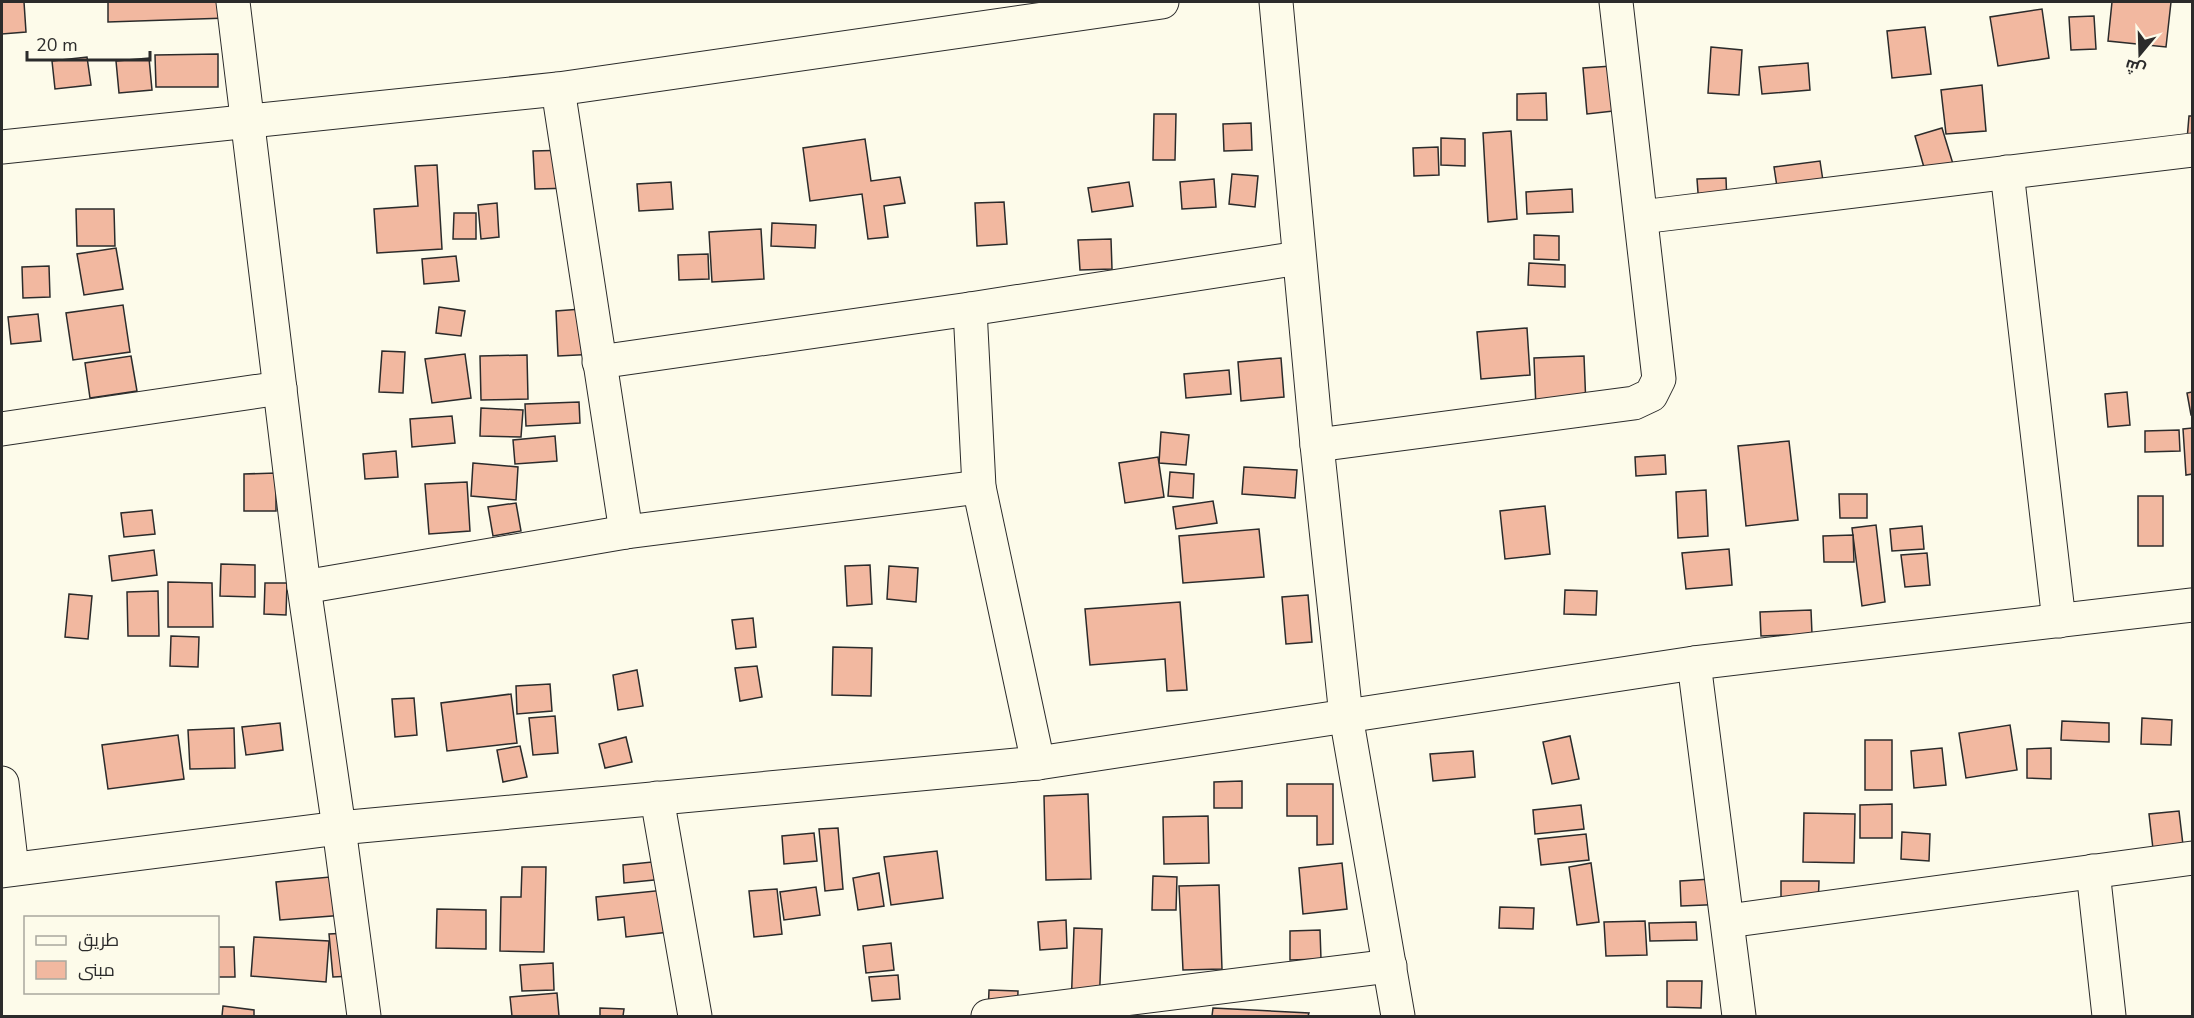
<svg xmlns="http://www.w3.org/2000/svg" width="2194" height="1018" font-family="'Nunito Sans',Cairo,sans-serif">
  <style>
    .building { fill: #f2b8a0; stroke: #2b2b2b; stroke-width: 1.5 }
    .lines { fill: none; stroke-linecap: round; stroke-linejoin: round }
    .street-casing { stroke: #2b2b2b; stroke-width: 35 }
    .street { stroke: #fdfbea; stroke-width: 33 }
  </style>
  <rect width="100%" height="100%" fill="#fdfbea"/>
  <!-- building -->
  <g class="building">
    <polygon points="2,2 24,2 26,32 2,34"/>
    <polygon points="108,2 227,2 227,18 108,22"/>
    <polygon points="2112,2 2171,2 2166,47 2108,41"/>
    <polygon points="2042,9 2049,58 1998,66 1990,17"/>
    <polygon points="2094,16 2096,49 2071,50 2069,17"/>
    <polygon points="1925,27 1931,74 1892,78 1887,31"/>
    <polygon points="1711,47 1742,50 1739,95 1708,93"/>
    <polygon points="218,54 218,87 156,87 155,55"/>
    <polygon points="87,57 91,85 55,89 52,61"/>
    <polygon points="149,58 152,90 119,93 116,61"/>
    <polygon points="1808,63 1810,90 1762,94 1759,67"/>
    <polygon points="1627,65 1631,109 1587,114 1583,68"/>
    <polygon points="1982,85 1986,131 1946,134 1941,90"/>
    <polygon points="1546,93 1547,120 1517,120 1517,94"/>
    <polygon points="1154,114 1176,114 1175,160 1153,160"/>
    <polygon points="2189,116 2192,116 2192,141 2187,140"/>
    <polygon points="1251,123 1252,150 1224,151 1223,124"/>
    <polygon points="1942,128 1957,177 1929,185 1915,136"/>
    <polygon points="1511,131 1517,219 1488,222 1483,133"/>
    <polygon points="1441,138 1465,139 1465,166 1441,165"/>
    <polygon points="865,139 871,181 900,177 905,203 884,206 888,237 868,239 862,194 810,201 803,148"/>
    <polygon points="1438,147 1439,175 1414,176 1413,148"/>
    <polygon points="571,150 573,188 535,189 533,151"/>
    <polygon points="1820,161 1825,194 1779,200 1774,167"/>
    <polygon points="437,165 442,249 377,253 374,209 418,206 415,166"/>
    <polygon points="1232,174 1258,176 1255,207 1229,204"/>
    <polygon points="1726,178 1727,205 1699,206 1697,179"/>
    <polygon points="1214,179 1216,207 1182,209 1180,182"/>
    <polygon points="671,182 673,209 639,211 637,184"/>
    <polygon points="1129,182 1133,206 1092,212 1088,188"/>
    <polygon points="1572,189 1573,212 1527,214 1526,192"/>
    <polygon points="1004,202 1007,244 977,246 975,203"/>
    <polygon points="497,203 499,237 481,239 478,205"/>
    <polygon points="76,209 114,209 115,246 77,246"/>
    <polygon points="454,213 476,213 476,239 453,239"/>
    <polygon points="772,223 816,225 815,248 771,246"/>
    <polygon points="761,229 764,279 712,282 709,232"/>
    <polygon points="1534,235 1559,236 1559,260 1534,259"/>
    <polygon points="1111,239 1112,269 1080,270 1078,240"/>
    <polygon points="116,248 123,289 84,295 77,254"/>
    <polygon points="708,254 709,279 679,280 678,255"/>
    <polygon points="456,256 459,281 424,284 422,259"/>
    <polygon points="1529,263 1565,265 1565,287 1528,285"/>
    <polygon points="49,266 50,297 23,298 22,267"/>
    <polygon points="123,305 130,352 73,360 66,313"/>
    <polygon points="439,307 465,311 461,336 436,333"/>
    <polygon points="594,308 597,354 558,356 556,311"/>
    <polygon points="38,314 41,341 11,344 8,317"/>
    <polygon points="1527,328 1530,375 1481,379 1477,332"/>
    <polygon points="382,351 405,352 403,393 379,392"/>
    <polygon points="465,354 471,398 432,403 425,359"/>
    <polygon points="527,355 528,399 481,400 480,356"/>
    <polygon points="131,356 137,391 90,398 85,363"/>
    <polygon points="1584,356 1586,407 1536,409 1534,358"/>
    <polygon points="1281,358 1284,397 1241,401 1238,362"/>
    <polygon points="1229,370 1231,394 1186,398 1184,374"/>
    <polygon points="2127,392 2130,425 2108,427 2105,394"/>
    <polygon points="2192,392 2192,415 2191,415 2187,393"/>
    <polygon points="579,402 580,423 526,426 525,404"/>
    <polygon points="481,408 523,410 521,437 480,436"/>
    <polygon points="452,416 455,443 412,447 410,419"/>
    <polygon points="2192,428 2192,474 2186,475 2183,429"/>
    <polygon points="2179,430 2180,451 2145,452 2145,431"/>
    <polygon points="1161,432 1189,435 1186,465 1159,463"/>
    <polygon points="555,436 557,461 515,464 513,440"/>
    <polygon points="1789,441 1798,520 1746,526 1738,446"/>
    <polygon points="396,451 398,477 365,479 363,454"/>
    <polygon points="1665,455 1666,474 1636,476 1635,457"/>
    <polygon points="1158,457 1164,497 1125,503 1119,463"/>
    <polygon points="473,463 518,467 516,500 471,496"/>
    <polygon points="1244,467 1297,470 1295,498 1242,494"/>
    <polygon points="1170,472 1194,474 1193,498 1168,496"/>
    <polygon points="276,473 276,511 244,511 244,474"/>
    <polygon points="467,482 470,531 429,534 425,484"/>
    <polygon points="1706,490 1708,536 1678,538 1676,492"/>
    <polygon points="1839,494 1867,494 1867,518 1840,518"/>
    <rect x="2138" y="496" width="25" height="50"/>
    <polygon points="1213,501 1217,523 1176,529 1173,507"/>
    <polygon points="516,503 521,531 493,536 488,507"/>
    <polygon points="1545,506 1550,554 1505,559 1500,511"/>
    <polygon points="152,510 155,534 124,537 121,513"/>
    <polygon points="1876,525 1885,602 1862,606 1852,528"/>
    <polygon points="1922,526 1924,549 1892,551 1890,529"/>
    <polygon points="1259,529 1264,577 1183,583 1179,536"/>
    <polygon points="1853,535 1854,562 1824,562 1823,536"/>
    <polygon points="1729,549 1732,585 1686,589 1682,553"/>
    <polygon points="154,550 157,575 112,581 109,556"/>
    <polygon points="1927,553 1930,585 1905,587 1901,555"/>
    <polygon points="221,564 255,565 255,597 220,596"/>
    <polygon points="870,565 872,604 847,606 845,566"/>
    <polygon points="889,566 918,568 916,602 887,599"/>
    <polygon points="168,582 212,583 213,627 168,627"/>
    <polygon points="265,583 287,583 286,615 264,614"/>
    <polygon points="1565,590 1597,591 1596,615 1564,614"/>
    <polygon points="158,591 159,636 128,636 127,592"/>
    <polygon points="69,594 92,596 88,639 65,637"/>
    <polygon points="1308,595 1312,642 1286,644 1282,597"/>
    <polygon points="1180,602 1187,690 1167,691 1165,659 1090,665 1085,609"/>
    <polygon points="1811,610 1812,634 1761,636 1760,612"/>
    <polygon points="753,618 756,647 736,649 732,620"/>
    <polygon points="171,636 199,637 198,667 170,666"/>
    <polygon points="833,647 872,648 871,696 832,695"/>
    <polygon points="757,666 762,697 740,701 735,668"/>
    <polygon points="637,670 643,706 618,710 613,675"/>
    <polygon points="550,684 552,711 517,714 516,686"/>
    <polygon points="511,694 517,743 447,751 441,703"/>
    <polygon points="414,698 417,735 395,737 392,699"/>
    <polygon points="555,716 558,753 533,755 529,718"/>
    <polygon points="2142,718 2172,720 2171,745 2141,744"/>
    <polygon points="2062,721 2109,723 2109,742 2061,740"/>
    <polygon points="280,723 283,750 246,755 242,727"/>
    <polygon points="2010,725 2017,770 1966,778 1959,733"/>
    <polygon points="234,728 235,768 190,769 188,730"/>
    <polygon points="178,735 184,779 108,789 102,745"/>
    <polygon points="1570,736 1579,779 1552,784 1543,742"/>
    <polygon points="626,737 632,762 605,768 599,744"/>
    <rect x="1865" y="740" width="27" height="50"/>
    <polygon points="520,746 527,777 503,782 497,750"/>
    <polygon points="1942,748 1946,785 1914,788 1911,751"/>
    <polygon points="2051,748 2051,779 2027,778 2027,749"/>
    <polygon points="1473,751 1475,777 1433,781 1430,754"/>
    <polygon points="1242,781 1242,808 1214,808 1214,782"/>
    <polygon points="1287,784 1333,784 1333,844 1317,845 1317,816 1287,816"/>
    <polygon points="1088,794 1091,879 1046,880 1044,796"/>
    <polygon points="1892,804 1892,838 1860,838 1860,805"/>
    <polygon points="1581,805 1584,829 1535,834 1533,810"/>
    <polygon points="2179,811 2183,845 2153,849 2149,814"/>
    <polygon points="1804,813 1855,814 1854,863 1803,862"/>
    <polygon points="1208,816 1209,863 1164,864 1163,817"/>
    <polygon points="838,828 843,889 825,891 819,829"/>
    <polygon points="1902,832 1930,834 1929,861 1901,859"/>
    <polygon points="814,833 817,861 784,864 782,836"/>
    <polygon points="1586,834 1589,860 1541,865 1538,839"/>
    <polygon points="937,851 943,898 891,905 884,857"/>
    <polygon points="662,861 664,879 624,883 623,865"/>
    <polygon points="1342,863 1347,909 1303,914 1299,868"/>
    <polygon points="1591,863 1599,922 1577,925 1569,867"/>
    <polygon points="522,867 546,867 544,952 500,951 501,897 521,897"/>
    <polygon points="879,873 884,906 858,910 853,878"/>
    <polygon points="341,876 345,915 280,920 276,882"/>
    <polygon points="1153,876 1177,877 1176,910 1152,910"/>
    <polygon points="1727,878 1729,904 1681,906 1680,881"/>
    <polygon points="1781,881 1819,881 1818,907 1781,906"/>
    <polygon points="1219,885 1222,969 1183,970 1179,886"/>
    <polygon points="816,887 820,915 784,920 780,892"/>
    <polygon points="777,889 782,934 754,937 749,891"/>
    <polygon points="665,890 669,932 626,937 624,917 598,920 596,897"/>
    <polygon points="1500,907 1534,908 1533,929 1499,928"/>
    <polygon points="437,909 486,910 486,949 436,948"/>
    <polygon points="1066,920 1067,948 1040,950 1038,922"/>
    <polygon points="1645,921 1647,955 1606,956 1604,922"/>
    <polygon points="1696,922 1697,940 1650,941 1649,923"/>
    <polygon points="1074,928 1102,929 1099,1009 1071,1008"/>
    <polygon points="1320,930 1321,959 1290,960 1290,931"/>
    <polygon points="348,933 352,976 333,977 329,934"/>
    <polygon points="254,937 329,941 326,982 251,976"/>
    <polygon points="891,943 894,970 866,973 863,946"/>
    <polygon points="218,947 234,947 235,977 218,977"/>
    <polygon points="553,963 554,990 522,991 520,965"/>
    <polygon points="898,975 900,999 872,1001 869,977"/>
    <polygon points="1667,981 1702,981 1701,1008 1667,1007"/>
    <polygon points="989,990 1018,991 1017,1016 988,1016"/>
    <polygon points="557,993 559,1016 512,1016 510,997"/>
    <polygon points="223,1006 254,1010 254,1016 222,1016"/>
    <polygon points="600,1008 624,1009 623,1016 600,1016"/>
    <polygon points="1213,1008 1309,1013 1308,1016 1212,1016"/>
  </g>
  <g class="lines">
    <!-- street casing -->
    <g class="street-casing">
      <g id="street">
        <polyline points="233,2 304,587 339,828 364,1016"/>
        <polyline points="1276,2 1317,445 1346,716 1398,1016"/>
        <polyline points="558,89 626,532"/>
        <polyline points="2,147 558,89 1162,2"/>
        <polyline points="2007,172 2059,621"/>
        <polyline points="1641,217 2192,150"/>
        <polyline points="970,309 979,487 1038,763"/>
        <polyline points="599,362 970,309 1299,258"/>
        <polyline points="2,429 280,388"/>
        <polyline points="1317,445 1634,403 1651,395 1659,379 1616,2"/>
        <polyline points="304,587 626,532 979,487"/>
        <polyline points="1694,663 1739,1016"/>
        <polyline points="2,783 12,869"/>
        <polyline points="657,798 695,1016"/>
        <polyline points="2,871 339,828 1038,763 1694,663 2192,605"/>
        <polyline points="2093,871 2109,1016"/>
        <polyline points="1728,921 2192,858"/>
        <polyline points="988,1016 1390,966"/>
      </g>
    </g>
    <!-- street -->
    <use href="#street" class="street"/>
  </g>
  <!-- border -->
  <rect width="2194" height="1018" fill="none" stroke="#2b2b2b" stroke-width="6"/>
  <!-- legend -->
  <rect x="24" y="916" width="195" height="78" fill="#fdfbea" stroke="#a9a89e" stroke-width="1.5"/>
  <rect x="36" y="936" width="30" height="9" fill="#fdfbea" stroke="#a9a89e" stroke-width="1.5"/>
  <text x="78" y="946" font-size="18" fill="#2b2b2b">طريق</text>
  <rect x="36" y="961" width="30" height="18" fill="#f2b8a0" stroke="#a9a89e" stroke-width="1.5"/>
  <text x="78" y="976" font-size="18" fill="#2b2b2b">مبنى</text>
  <!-- north arrow -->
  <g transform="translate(2140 54) rotate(199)" stroke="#fdfbea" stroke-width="4.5" paint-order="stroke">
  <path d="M0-4.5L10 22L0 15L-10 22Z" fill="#2b2b2b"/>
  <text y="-9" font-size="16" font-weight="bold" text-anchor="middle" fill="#2b2b2b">ش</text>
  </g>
  <!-- scale -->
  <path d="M27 51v9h123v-9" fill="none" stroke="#2b2b2b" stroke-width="3"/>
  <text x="36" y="51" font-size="18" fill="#2b2b2b" stroke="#fdfbea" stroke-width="4.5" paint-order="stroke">20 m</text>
</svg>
